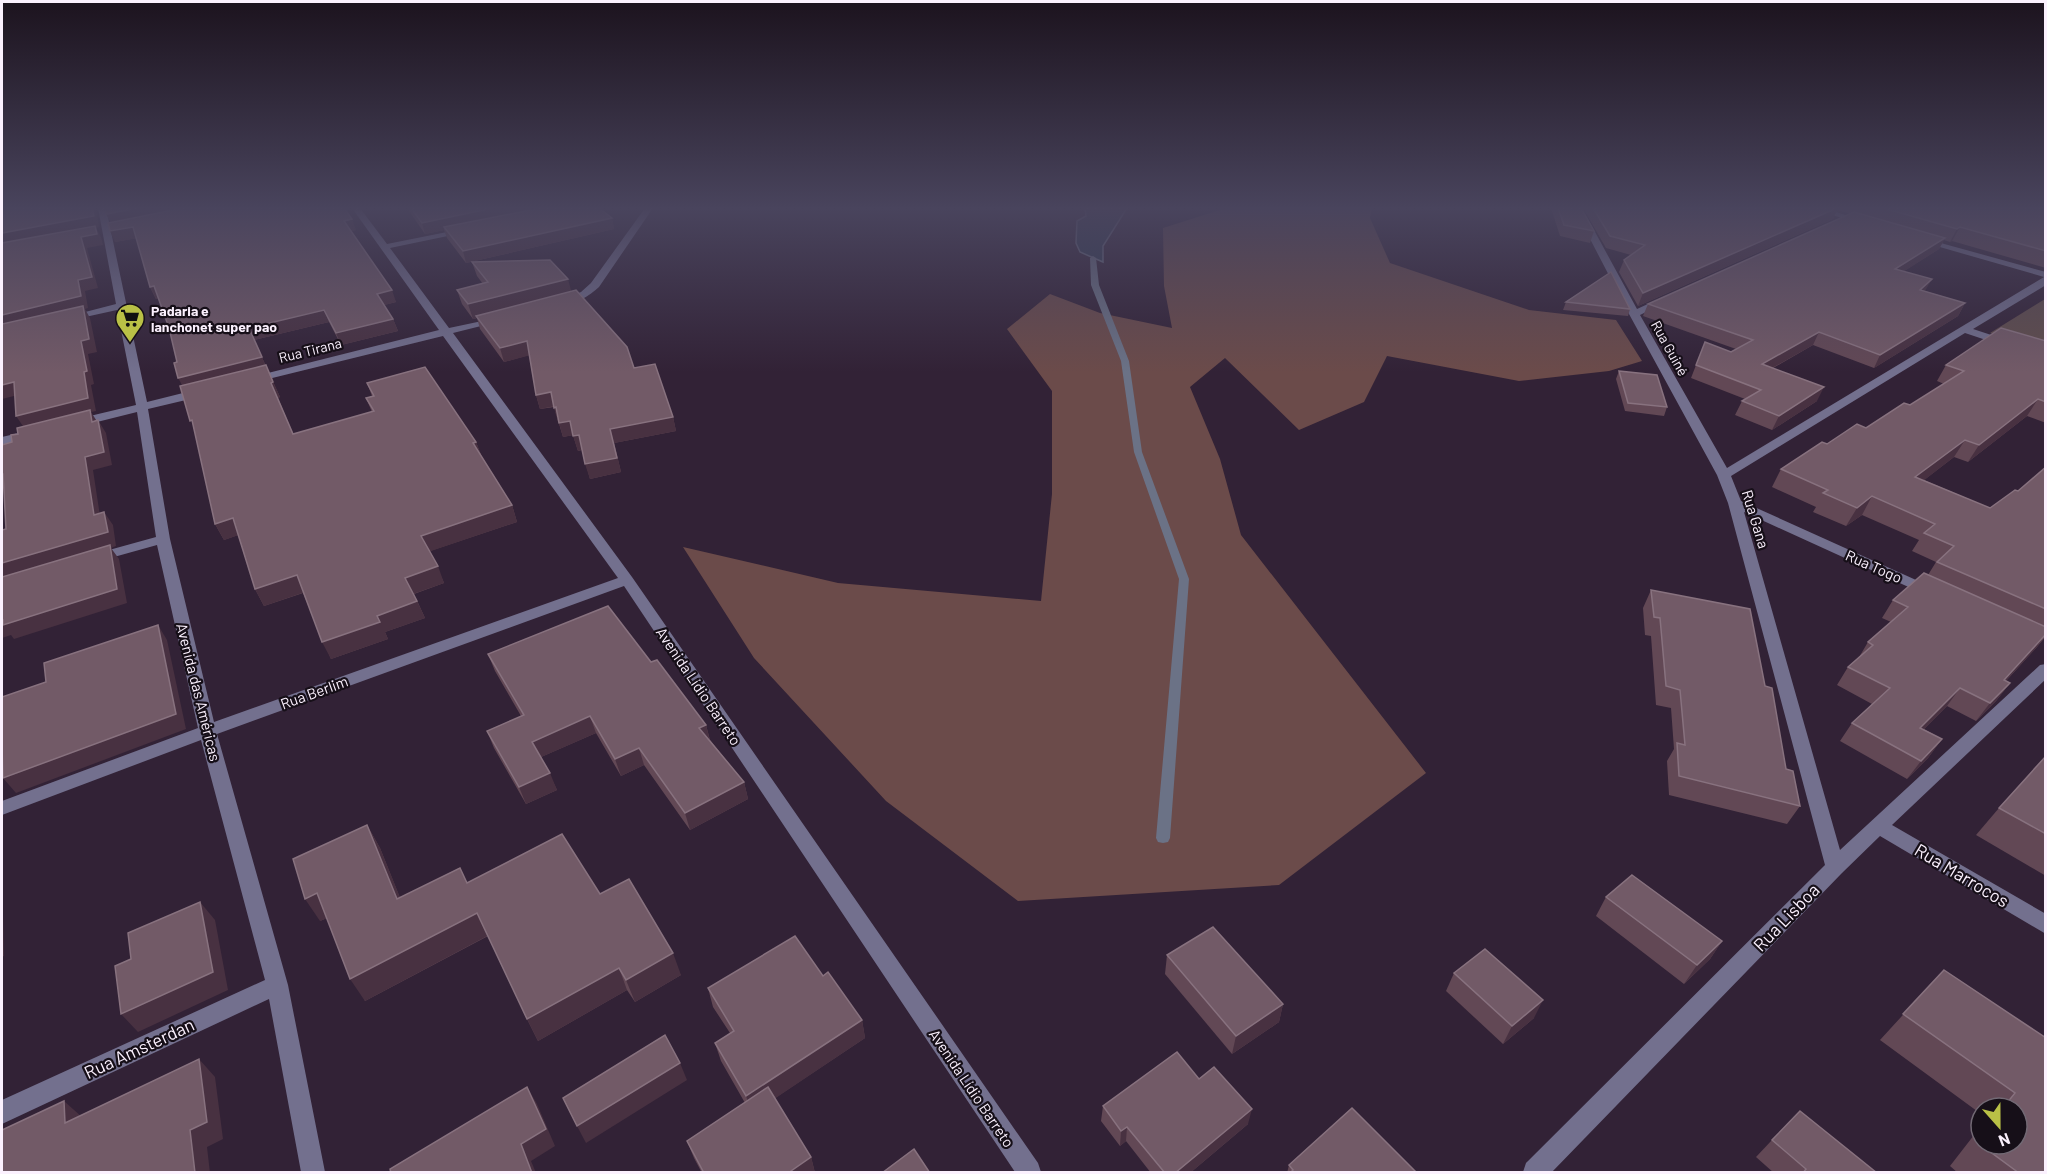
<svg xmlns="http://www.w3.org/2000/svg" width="2047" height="1174" font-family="Barlow,sans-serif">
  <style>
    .green { fill: #604d4c }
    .forest { fill: #6b4b4a }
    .water { fill: #2d3b52; stroke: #6b7286; stroke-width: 1.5 }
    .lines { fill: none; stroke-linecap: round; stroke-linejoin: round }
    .stream { fill: #6b7286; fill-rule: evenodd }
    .minor { fill: #73708e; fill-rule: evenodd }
    .wall { fill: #624855 }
    .shaded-wall { fill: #483141 }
    .building { fill: #725a67; stroke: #88727f; stroke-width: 1.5 }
    .labels { text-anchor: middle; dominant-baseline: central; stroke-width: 4.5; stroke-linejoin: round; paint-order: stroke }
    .far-poi-label { font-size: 14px; font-weight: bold; fill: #fbf1fe; stroke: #160f18; text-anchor: start }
    .far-street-label { font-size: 14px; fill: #fbf1fe; stroke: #160f18 }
    .street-label { font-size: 15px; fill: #fbf1fe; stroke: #160f18 }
    .near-street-label { font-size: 18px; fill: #fbf1fe; stroke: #160f18 }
  </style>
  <rect width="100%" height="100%" fill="#322236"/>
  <!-- green -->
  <polygon class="green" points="2045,299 2045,351 1990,333"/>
  <!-- forest -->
  <polygon class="forest" points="1226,208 1372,208 1370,218 1390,263 1529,310 1616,320 1642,361 1609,371 1519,381 1387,356 1364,402 1299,430 1225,358 1190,387 1220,459 1241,535 1426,773 1279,885 1018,901 886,801 754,658 683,547 838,583 1041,601 1052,494 1052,391 1007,329 1050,294 1100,313 1172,328 1164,286 1163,228"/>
  <!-- water -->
  <polygon class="water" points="1085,208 1127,208 1103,246 1103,262 1080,252 1076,243 1077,221 1086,216"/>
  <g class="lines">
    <!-- stream -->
    <polygon class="stream" points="1093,256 1096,258 1099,285 1129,361 1142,452 1189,579 1170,838 1168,842 1163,843 1158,842 1156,838 1179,579 1134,452 1121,361 1091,285 1090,258"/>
    <!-- minor -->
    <g class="minor">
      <polygon points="98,208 106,208 147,402 203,388 209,392 207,395 148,409 170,539 214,722 618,578 443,336 252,383 246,380 248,378 439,330 352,208 360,208 387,244 467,228 467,232 390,248 449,328 501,317 501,321 453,333 632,577 1038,1163 1041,1172 1015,1172 624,586 217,734 288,985 325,1172 301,1172 269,999 2,1124 2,1100 265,980 201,740 2,815 2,801 198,728 157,545 96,562 89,558 91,555 156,537 137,412 77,427 71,423 73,420 136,405 117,310 67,321 62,318 116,304"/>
      <path d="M645,208h8l-54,79c-10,9 -25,19 -39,18v-4l21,-9 10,-9z"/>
      <polygon points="1574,208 1582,208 1637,309 1661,298 1670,300 1640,315 1727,468 2044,277 1919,241 1919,237 2046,272 2046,285 1973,329 2046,353 2046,360 1965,333 1731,476 1741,501 1936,589 1939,592 1931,597 1926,595 1744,512 1840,850 2040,665 2046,664 2046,679 1892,825 2046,914 2046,934 1880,836 1842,873 1552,1172 1523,1172 1526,1163 1825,865 1728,503 1717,475 1629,314"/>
      <polygon points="1810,208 1823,208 1868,222 1864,225"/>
      <polygon points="31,430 37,434 35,437 2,445 2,437"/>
    </g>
  </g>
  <!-- wall -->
  <g class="wall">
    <polygon points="407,208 599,208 612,218 614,229 466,263 447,238 444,230 425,234"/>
    <polygon points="1551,208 1581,208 1594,231 1590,243 1560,236"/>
    <polygon points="1583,208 2046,208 2046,268 1952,241 1950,242 1944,240 1939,249 1904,271 1925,291 1965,303 1958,316 1874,368 1813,345 1773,368 1817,401 1772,430 1735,415 1742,401 1745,399 1691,378 1705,342 1731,352 1736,349 1643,316 1648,304 1851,214 1837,210 1833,219 1638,306 1619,272 1624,260 1631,255 1606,248"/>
    <polygon points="106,214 356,230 351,231 396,302 384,305 393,319 398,331 341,345 329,322 254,340 280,397 278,398 293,434 372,412 366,398 372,396 367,383 476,442 481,455 512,505 517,522 430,551 444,583 414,594 425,618 385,632 388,639 331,659 303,593 264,606 255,589 238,535 224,540 215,524 194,429 182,385 177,362 169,328 158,298 156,299 150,287 136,238 115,242 111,222"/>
    <polygon points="472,262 571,292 673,417 676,431 614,443 621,472 590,479 582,450 578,451 573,435 563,437 554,407 540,409 536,395 529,355 504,362 480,329 477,318 473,319 462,304 457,290 483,284 477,276"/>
    <polygon points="1566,302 1630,309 1628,316 1563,310"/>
    <polygon points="2046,341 2046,423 2027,416 1968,462 1954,457 1924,480 1990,508 2018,491 2046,467 2046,636 2037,647 2006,681 2010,683 1996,701 1976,721 1947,706 1924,729 1942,739 1928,758 1907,779 1840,741 1852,723 1872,704 1837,685 1848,667 1858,659 1868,642 1891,622 1882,618 1893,600 1928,575 1936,562 1912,551 1919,540 1862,515 1846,526 1813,512 1816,507 1772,487 1781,469 1827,444 1866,428 1910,405 1944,384 1937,381 1946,365"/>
    <polygon points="1619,371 1667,407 1664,416 1625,411 1616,379"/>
    <polygon points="1651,590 1765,686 1786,769 1800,806 1787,824 1669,795 1667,761 1674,749 1671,708 1656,705 1651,636 1645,635 1643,608"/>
    <polygon points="488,654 651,662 706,725 710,740 744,782 748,799 690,830 644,765 621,776 596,733 541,757 557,790 526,804 494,748 487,731 521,716 495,671"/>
    <polygon points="2046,756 2046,876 1976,835 1999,808"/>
    <polygon points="367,825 380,848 400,898 467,882 600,894 681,975 635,1002 627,990 538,1041 527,1019 488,936 365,1001 327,918 320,921"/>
    <polygon points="1606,897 1722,941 1710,959 1684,984 1596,916"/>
    <polygon points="1167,955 1283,1004 1279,1022 1232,1054 1165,974"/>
    <polygon points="1944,970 2046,1038 2046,1173 1958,1173 1950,1166 1981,1126 1981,1144 2017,1108 1981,1108 1981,1114 1880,1040"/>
    <polygon points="1454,973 1534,1018 1503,1044 1446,991"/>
    <polygon points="823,976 862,1020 865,1038 775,1098 811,1157 815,1173 702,1173 694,1158 687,1141 745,1103 721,1061 715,1043 730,1033 713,1007 708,988"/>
    <polygon points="1199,1079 1248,1124 1190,1173 1151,1173 1126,1141 1120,1146 1101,1121 1103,1106"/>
    <polygon points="1772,1140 1877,1173 1774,1173 1756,1157"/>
    <polygon points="1289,1165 1417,1173 1287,1173"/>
  </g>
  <!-- shaded-wall -->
  <g class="shaded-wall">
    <polygon points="92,208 96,208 99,227 96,228 101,237 103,245 87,248 98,288 85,291 88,308 85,309 90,318 97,352 88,354 94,384 91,385 96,411 91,412 98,423 25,429 16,416 88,398 2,329 2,233"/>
    <polygon points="138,208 201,208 112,224 106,214"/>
    <polygon points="493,208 547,208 444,227 444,230 425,234 422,223"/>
    <polygon points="1838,208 1833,219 1638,306 1643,293"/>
    <polygon points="612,218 614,229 466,263 463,251"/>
    <polygon points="352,219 356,230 348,232 344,221"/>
    <polygon points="133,227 139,238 115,242 110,231"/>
    <polygon points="1960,227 1952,241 1950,242 1957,229"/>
    <polygon points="1945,238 1939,249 1889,281 1895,269"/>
    <polygon points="568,279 572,294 476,316 477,318 473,319 468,304"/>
    <polygon points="1932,279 1925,291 1920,290"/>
    <polygon points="154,286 160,298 156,299 150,287"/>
    <polygon points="392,290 396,302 381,306 377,294"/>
    <polygon points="1965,303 1958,316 1874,368 1880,355"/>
    <polygon points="324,310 329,322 254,340 280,397 278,398 300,449 185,390 178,378 249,328"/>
    <polygon points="393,319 398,331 341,345 336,333"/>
    <polygon points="1819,332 1813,345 1756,377 1762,364"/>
    <polygon points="527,341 531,355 504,362 500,348"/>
    <polygon points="14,382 22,394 2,399 2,385"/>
    <polygon points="1824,387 1817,401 1772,430 1779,416"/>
    <polygon points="551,392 555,406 540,409 536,395"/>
    <polygon points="2038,399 2027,416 1968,462 1979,445"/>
    <polygon points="556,407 560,421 558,422 554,408"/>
    <polygon points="673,417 676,431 614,443 621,472 590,479 585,464 610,429"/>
    <polygon points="98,420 106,433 112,465 93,470 102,529 94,515 85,457"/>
    <polygon points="570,421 574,435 563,437 559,423"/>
    <polygon points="579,435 583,449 578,451 573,436"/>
    <polygon points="1965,440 1954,457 1905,495 1915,477"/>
    <polygon points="476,442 482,457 473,443"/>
    <polygon points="2,474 3,474 12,487 2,490"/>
    <polygon points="1872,496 1862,515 1846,526 1857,508"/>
    <polygon points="512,505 517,522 428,552 421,536"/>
    <polygon points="104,512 113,525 116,546 111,548 119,559 127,603 14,639 11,635 2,638 2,563"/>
    <polygon points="233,518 242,534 224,540 215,524"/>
    <polygon points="438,566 444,583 413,594 405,578"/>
    <polygon points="297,575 305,592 264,606 255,589"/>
    <polygon points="417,601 425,618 385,632 388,639 331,659 322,642 377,616"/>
    <polygon points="158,625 167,640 186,729 16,793 3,778"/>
    <polygon points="2046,634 2037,647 1990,698 2004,680"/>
    <polygon points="2010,683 1996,701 1976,721 1990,703"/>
    <polygon points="1960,688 1947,706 1907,746 1920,728"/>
    <polygon points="590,716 596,733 539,758 532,742"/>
    <polygon points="706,725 710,741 699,728"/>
    <polygon points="1942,739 1928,758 1907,779 1921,761"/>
    <polygon points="639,748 644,765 621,776 615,759"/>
    <polygon points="550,773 557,790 526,804 519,787"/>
    <polygon points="744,782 748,799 690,830 685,813"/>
    <polygon points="367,825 380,848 410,922 397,899"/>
    <polygon points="2,869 4,956 2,957"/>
    <polygon points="317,893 332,916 320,921 305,899"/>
    <polygon points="200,902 215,920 228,990 138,1032 121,1014"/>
    <polygon points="477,913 489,935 365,1001 350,979"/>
    <polygon points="1722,941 1710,959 1684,984 1697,965"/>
    <polygon points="673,953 681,975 635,1002 626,980"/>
    <polygon points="619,968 627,990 538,1041 527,1019"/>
    <polygon points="1543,1000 1534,1018 1503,1044 1512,1026"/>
    <polygon points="1283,1004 1279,1022 1232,1054 1236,1036"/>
    <polygon points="862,1020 865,1038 752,1114 746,1096"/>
    <polygon points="199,1059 215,1077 223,1139 207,1147 210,1173 195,1173 190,1130"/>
    <polygon points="680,1063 687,1080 586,1143 577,1126"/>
    <polygon points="527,1087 537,1104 555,1146 531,1161 536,1173 532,1173 521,1144"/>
    <polygon points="64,1101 83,1118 65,1123"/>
    <polygon points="1252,1109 1248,1124 1190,1173 1175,1173"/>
    <polygon points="1127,1127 1126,1141 1120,1146 1121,1131"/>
    <polygon points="811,1157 815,1173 788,1173"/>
  </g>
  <!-- building -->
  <g class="building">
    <polygon points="3,208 92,208 94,216 2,233 2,220 4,219"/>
    <polygon points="105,208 138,208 106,214"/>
    <polygon points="183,208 344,208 352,219 344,221 392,290 377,294 393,319 336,333 324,310 249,328 262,357 178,378 174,363 177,362 169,328 154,286 150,287 133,227 110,231 108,223"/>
    <polygon points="411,208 493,208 422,223"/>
    <polygon points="541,208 599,208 612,218 463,251 444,227"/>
    <polygon points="1558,208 1581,208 1594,231 1564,225"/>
    <polygon points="1593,208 1837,208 1643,293 1624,260 1645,245 1610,236"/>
    <polygon points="1883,208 2046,208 2046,251 1960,227 1957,229"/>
    <polygon points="1854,212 1945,238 1895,269 1932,279 1920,290 1965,303 1880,355 1819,332 1762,364 1824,387 1779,416 1742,401 1761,390 1696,365 1705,342 1731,352 1753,340 1648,304"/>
    <polygon points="95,226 97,234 81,237 92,277 78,280 81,296 2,315 2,243"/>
    <polygon points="550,260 568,279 468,304 457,290 488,282 472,262"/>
    <polygon points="1611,272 1630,309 1566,302"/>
    <polygon points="576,290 627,347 634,368 655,364 673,417 610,429 617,458 585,464 579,435 573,436 570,421 559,423 556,407 554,408 551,392 536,395 527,341 500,348 476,316"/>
    <polygon points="83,306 89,339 81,341 87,371 84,372 88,398 16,416 14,382 2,385 2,324"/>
    <polygon points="2001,328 2046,341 2046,402 2038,399 1979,445 1965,440 1915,477 1990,508 2015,490 2018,491 2046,467 2046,609 1937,562 1954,546 1924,533 1935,524 1872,496 1857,508 1823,493 1828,490 1781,469 1822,442 1827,444 1857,424 1866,428 1904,403 1910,405 1964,371 1946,365"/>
    <polygon points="266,365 273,382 271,383 293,434 374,411 366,398 374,396 367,383 425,367 476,442 473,443 512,505 421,536 438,566 405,578 417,601 377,616 380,622 322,642 297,575 255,589 233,518 215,524 192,420 190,421 180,386"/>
    <polygon points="1619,371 1657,375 1667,407 1628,403"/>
    <polygon points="90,410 92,422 98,420 104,452 85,457 94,515 104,512 108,532 2,563 2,530 6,529 3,474 2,474 2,445 12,442 11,435 18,434 17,428"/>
    <polygon points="110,545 117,589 3,625 3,620 2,620 2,577"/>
    <polygon points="1924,573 2046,627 2046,634 2004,680 2010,683 1990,703 1960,688 1920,728 1942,739 1921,761 1852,723 1890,688 1848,667 1873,645 1868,642 1908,607 1893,600"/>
    <polygon points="1651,590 1750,609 1765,686 1772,688 1786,769 1793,771 1800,806 1679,776 1677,743 1685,745 1680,690 1666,686 1660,618 1654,617"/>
    <polygon points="608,606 651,662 657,660 706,725 699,728 744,782 685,813 639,748 615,759 590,716 532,742 550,773 519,787 487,731 524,715 488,654"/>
    <polygon points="158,625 176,714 3,778 2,746 2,697 46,682 44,663"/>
    <polygon points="2046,756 2046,834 1999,808"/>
    <polygon points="367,825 397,899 460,868 467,883 562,834 600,894 629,879 673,953 626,980 619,968 527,1019 477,913 350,979 317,893 305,899 293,859"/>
    <polygon points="1632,875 1722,941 1697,965 1606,897"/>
    <polygon points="200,902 213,972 121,1014 115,966 131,959 128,933"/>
    <polygon points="1213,927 1283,1004 1236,1036 1167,955"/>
    <polygon points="795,936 823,976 828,972 862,1020 746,1096 715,1043 734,1031 708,988"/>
    <polygon points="1485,949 1543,1000 1512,1026 1454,973"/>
    <polygon points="1944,970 2046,1038 2046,1173 2019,1173 1977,1142 1981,1137 1981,1144 2017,1144 2017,1108 2003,1108 2015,1093 1903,1014"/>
    <polygon points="665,1035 680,1063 577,1126 563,1098"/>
    <polygon points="1177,1052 1199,1079 1214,1067 1252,1109 1175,1173 1165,1173 1127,1127 1121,1131 1103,1106"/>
    <polygon points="199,1059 207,1122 190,1130 195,1173 2,1173 2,1130 64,1101 65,1123"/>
    <polygon points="527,1087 546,1129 521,1144 532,1173 391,1173 390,1169"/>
    <polygon points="768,1087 811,1157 788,1173 704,1173 687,1141"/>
    <polygon points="1352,1108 1417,1173 1290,1173 1293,1170 1289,1165"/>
    <polygon points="1800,1111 1877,1173 1803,1173 1806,1169 1772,1140"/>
    <polygon points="914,1149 930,1173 882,1173"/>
  </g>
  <!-- sky -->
  <linearGradient id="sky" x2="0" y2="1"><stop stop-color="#1c131e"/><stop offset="0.56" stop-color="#49445d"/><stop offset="1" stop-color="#49445d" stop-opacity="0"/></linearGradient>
  <rect width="2047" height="372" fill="url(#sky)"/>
  <!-- icons -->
  <defs>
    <g id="supermarket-pin" transform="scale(1.5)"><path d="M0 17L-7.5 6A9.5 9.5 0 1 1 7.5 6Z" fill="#b9c046" stroke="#160f18"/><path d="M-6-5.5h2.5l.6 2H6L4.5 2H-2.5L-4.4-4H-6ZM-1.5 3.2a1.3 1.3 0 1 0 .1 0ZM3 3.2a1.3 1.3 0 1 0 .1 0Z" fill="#111"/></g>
  </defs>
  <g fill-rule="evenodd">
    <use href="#supermarket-pin" x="130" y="318"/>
  </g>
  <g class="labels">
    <!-- far-poi labels -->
    <g class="far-poi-label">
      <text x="151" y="310">Padaria e<tspan x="151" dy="16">lanchonet super pao</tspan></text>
    </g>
    <!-- far-street labels -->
    <g class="far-street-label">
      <text transform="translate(1670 348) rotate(61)">Rua Guiné</text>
      <text transform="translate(310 350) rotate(-14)">Rua Tirana</text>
    </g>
    <!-- street labels -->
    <g class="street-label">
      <text transform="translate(1756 519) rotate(73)">Rua Gana</text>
      <text transform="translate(1874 566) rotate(24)">Rua Togo</text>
      <text transform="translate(699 686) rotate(56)">Avenida Lídio Barreto</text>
      <text transform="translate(199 692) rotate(76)">Avenida das Américas</text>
      <text transform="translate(314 692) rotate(-20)">Rua Berlim</text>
      <text transform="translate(972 1088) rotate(56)">Avenida Lídio Barreto</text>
    </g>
    <!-- near-street labels -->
    <g class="near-street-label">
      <text transform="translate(1962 875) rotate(31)">Rua Marrocos</text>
      <text transform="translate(1786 917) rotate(-46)">Rua Lisboa</text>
      <text transform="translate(139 1048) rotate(-25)">Rua Amsterdan</text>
    </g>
  </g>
  <!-- border -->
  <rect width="2047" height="1174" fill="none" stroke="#fbf1fe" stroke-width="6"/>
  <!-- north arrow -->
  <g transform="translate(1999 1126) rotate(159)"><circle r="28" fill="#160f18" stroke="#726974" stroke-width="1.5"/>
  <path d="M0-4.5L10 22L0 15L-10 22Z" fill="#b9c046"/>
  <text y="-9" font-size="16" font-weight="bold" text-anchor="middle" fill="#fbf1fe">N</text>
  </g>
</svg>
